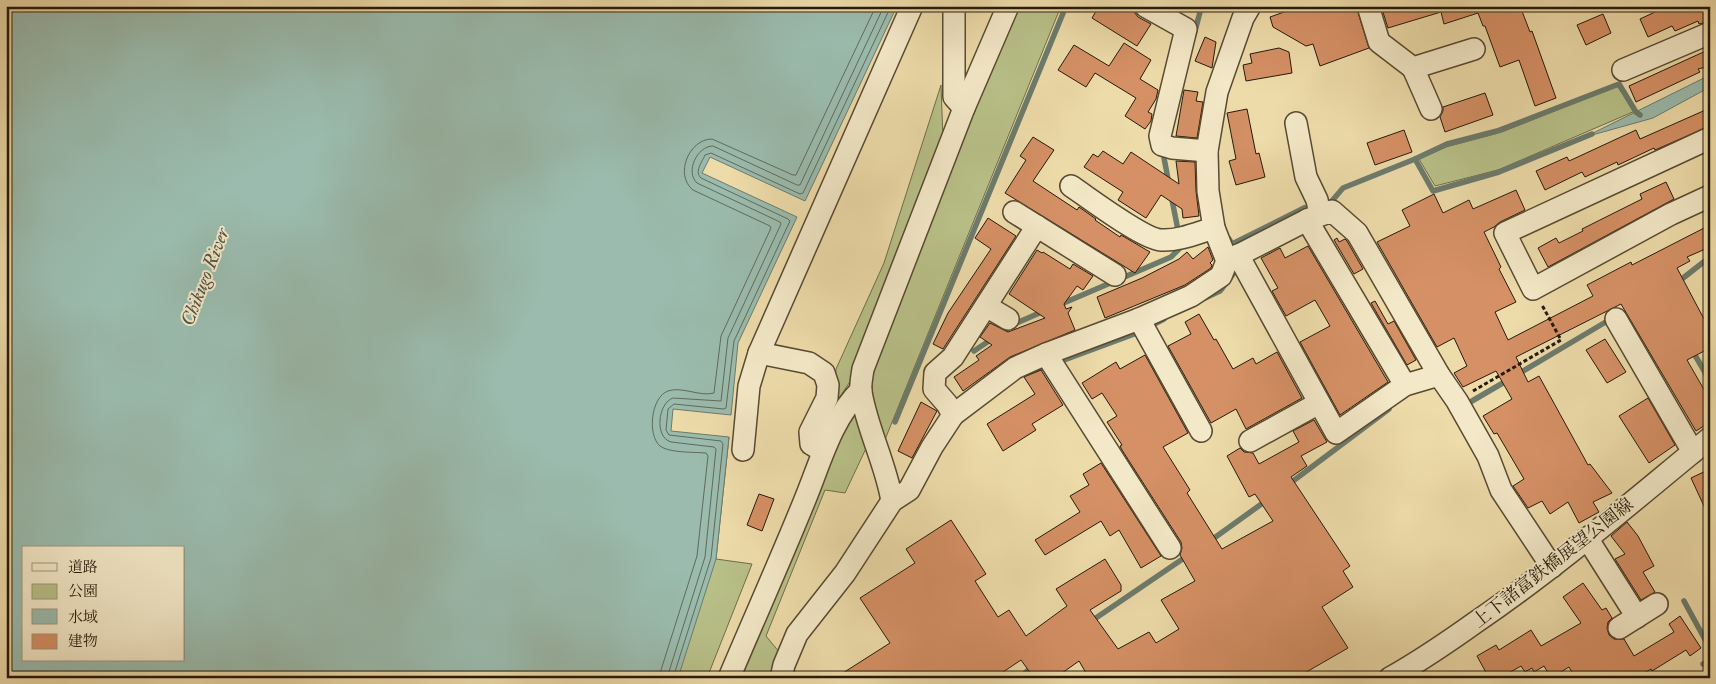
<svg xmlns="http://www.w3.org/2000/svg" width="1716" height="684" font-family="'IM FELL Double Pica','Noto Serif JP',serif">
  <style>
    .green { fill: #b8c088; stroke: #6f6d4a }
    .water { fill: #9abbad; stroke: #6c7b6c; fill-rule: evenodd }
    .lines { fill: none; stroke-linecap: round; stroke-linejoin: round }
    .shore { stroke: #606a5c; stroke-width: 1 }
    .stream { stroke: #6c7b6c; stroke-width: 5.5 }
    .building { fill: #d59065; stroke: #261a0b }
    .minor-casing { stroke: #584a32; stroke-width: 24 }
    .path { stroke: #261a0b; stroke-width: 3; stroke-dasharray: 4 2.5; stroke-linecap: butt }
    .minor { stroke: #f3e8c7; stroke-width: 21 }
    .labels { text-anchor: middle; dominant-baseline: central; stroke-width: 4; stroke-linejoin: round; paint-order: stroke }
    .street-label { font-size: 18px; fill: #261a0b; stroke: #f3e8c7 }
    .water-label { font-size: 19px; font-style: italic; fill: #4f5244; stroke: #f3e8c7 }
  </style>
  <rect width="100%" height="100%" fill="#eddba9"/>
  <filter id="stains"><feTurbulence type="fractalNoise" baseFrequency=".004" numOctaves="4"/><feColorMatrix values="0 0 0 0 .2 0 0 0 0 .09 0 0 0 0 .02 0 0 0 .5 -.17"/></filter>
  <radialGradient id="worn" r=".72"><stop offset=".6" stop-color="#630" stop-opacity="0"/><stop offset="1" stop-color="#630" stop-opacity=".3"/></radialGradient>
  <!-- green -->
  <g class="green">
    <polygon points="1019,6 1061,6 884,442 869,442 845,493 825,490 766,636 780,653 777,678 739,678 850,409 860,408 968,126"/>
    <polygon points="941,85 943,140 858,369 833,408 836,369 884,263"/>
    <polygon points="1617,86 1635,111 1498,170 1435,186 1419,159 1446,147 1502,132"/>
    <polygon points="729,437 716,559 752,564 707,678 637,678"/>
  </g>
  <!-- water -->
  <g class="water">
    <path d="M6,6h891l-92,195 -95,-44 -8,16 95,44 -59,126 -7,72 -58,-6 -2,22 58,6 -13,122 -38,119h-672zM24,548h160v112h-160z"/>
    <polygon points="1710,75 1710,87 1653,118 1585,137"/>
  </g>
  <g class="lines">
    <!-- shore -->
    <g class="shore">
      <path d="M660,678l1,-8 36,-114 11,-100 -2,-3c-12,-1 -37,0 -46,-7 -13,-11 -9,-49 8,-55 14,-5 32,6 46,2l7,-57 50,-108 -1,-2 -77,-36c-19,-15 -4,-51 19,-51l81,36h3l80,-169"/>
      <path d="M667,678l38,-121 11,-108 -2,-2 -43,-5c-17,-5 -13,-39 2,-44l48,3 7,-63 53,-114 -1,-2 -83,-39c-12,-11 0,-37 16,-37l84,39h3l84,-179"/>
      <path d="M673,678l38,-120 12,-114 -2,-3 -52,-6 -3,-5 2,-21 6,-5 50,5 2,-1 8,-67 56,-120 -2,-2 -87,-41c-7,-6 1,-16 4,-23l6,-2 89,41 3,-1 88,-187"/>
    </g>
    <!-- stream -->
    <g class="stream">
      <polyline points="1194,35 1200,12 1203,6"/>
      <polyline points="1166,151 1164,158 1169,184"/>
      <polyline points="1415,159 1447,144 1497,131 1619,84 1636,112 1640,115"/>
      <polyline points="1171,195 1179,235"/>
      <polyline points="1327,203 1331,202 1343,188 1415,159 1433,191 1499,172 1592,134"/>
      <polyline points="1229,239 1232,244 1304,208 1315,205"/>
      <polyline points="1678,282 1710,257"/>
      <polyline points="1205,298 1220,291 1233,274"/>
      <polyline points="1059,305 1171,257 1181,247 1180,244"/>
      <polyline points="1692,350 1710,381"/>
      <polyline points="974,351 1014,324 1044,311"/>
      <polyline points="1056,363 1137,333 1164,319"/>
      <polyline points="1026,374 1048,366"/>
      <polyline points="1518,374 1604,323 1632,310"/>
      <polyline points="1472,401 1508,380"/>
      <polyline points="895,422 1066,6"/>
      <polyline points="1289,484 1389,409"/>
      <polyline points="1210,541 1267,500"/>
      <polyline points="1684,601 1708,645 1709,661 1703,664"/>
      <polyline points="1090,622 1187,556"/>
      <polyline points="1019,678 1033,666"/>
    </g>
  </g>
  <!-- building -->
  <g class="building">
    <polygon points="1099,6 1133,6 1134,12 1138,17 1151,24 1137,46 1092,18"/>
    <polygon points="1301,6 1356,6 1369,48 1320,66 1313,44 1306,46 1273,27 1270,17"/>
    <polygon points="1381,6 1520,6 1530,32 1532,31 1556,98 1535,106 1519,60 1500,67 1485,26 1483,26 1478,13 1444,24 1441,12 1388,28"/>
    <polygon points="1668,6 1710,6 1710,21 1699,24 1698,21 1675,31 1672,26 1648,37 1640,19"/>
    <polygon points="1603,14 1611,33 1586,45 1577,25"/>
    <polygon points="1205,37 1216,42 1212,68 1195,61"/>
    <polygon points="1124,43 1151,60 1140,79 1158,90 1156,99 1148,112 1152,114 1151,121 1145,129 1125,116 1136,98 1095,73 1086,87 1058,70 1074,45 1109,66"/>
    <polygon points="1279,48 1289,52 1292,73 1246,81 1243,65 1252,63 1250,54"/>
    <polygon points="1710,49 1710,66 1698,69 1700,72 1636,102 1629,86"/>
    <polygon points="1184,90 1198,92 1196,101 1203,102 1197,138 1176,136"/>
    <polygon points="1485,93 1493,115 1445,132 1440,117 1443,111 1443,107"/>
    <polygon points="1710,108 1710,126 1655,150 1654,148 1618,165 1617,162 1585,177 1582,172 1545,190 1536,171 1567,157 1569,161 1636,130 1640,139"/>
    <polygon points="1247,109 1256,154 1259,153 1265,177 1236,185 1229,161 1236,159 1227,113"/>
    <polygon points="1404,130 1412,152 1375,165 1367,143"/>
    <polygon points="1033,137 1054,150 1033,181 1077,210 1079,207 1096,219 1095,220 1120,237 1121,235 1150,252 1135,273 1005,193 1026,160 1020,156"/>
    <polygon points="1103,151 1123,164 1131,152 1179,184 1176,161 1195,162 1196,191 1199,216 1183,218 1182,209 1161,195 1146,218 1118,200 1123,192 1084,167 1093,154 1098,157"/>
    <polygon points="1666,182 1674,199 1548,267 1538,248 1556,238 1559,243 1583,231 1582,229 1642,199 1640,194"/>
    <polygon points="1516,190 1525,210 1500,222 1494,227 1484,232 1501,267 1499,269 1516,302 1495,312 1508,340 1593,296 1587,285 1631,262 1632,265 1710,225 1710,247 1687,257 1690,261 1677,268 1704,319 1710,316 1710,348 1687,360 1710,400 1710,422 1696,431 1621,304 1516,357 1528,382 1539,376 1588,465 1590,464 1612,493 1593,502 1599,512 1579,523 1568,502 1550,514 1542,501 1528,508 1513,486 1524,479 1497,433 1494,434 1483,416 1512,399 1496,371 1463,387 1454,373 1467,366 1454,338 1437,347 1377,242 1410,226 1402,210 1434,194 1443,213 1469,200 1473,209"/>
    <polygon points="988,218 1016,236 943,349 933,344 948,313 991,249 975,238"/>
    <polygon points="1337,238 1339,242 1345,239 1347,241 1363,269 1354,274 1334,240"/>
    <polygon points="1308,246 1388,382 1340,415 1300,342 1330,326 1315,300 1286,316 1272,291 1278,288 1261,258 1280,248 1285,258"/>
    <polygon points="1208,247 1213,260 1210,263 1212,265 1211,268 1185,285 1105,318 1097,297 1142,278 1179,259 1187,252 1193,259"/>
    <polygon points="1037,250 1042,253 1043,252 1070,269 1073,264 1093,276 1083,290 1077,286 1064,304 1066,309 1072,307 1068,313 1075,330 1010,357 963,391 954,377 979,360 976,356 992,345 980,337 990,323 1008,332 1045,318 1009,294"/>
    <polygon points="1375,301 1388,324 1394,321 1416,360 1407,365 1371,303"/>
    <polygon points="1199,314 1214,340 1216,339 1233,369 1253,358 1256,364 1277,352 1302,398 1246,429 1236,409 1211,423 1168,346 1191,334 1185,322"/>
    <polygon points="1605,339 1626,372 1607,383 1586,350"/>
    <polygon points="1145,355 1188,433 1163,447 1190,490 1187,493 1222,549 1273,521 1255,494 1249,497 1227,456 1240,448 1244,452 1253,453 1259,464 1299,442 1293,431 1314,420 1327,442 1301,456 1307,466 1291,477 1350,566 1343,571 1353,587 1322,607 1348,648 1296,678 1089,678 1079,661 1055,678 1034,678 1021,660 994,678 835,678 890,643 860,598 915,563 906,549 951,520 986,574 975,581 998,617 1009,610 1026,636 1067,606 1056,589 1105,559 1121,585 1121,591 1090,610 1118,649 1149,632 1156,643 1179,629 1161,600 1195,581 1180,555 1182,548 1181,542 1122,450 1120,446 1122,445 1107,422 1117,416 1102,393 1092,399 1082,383 1116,362 1120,369"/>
    <polygon points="1041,370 1063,405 1032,424 1036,430 1003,451 987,424 1035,394 1024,377"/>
    <polygon points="1648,398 1675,445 1649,463 1619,416"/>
    <polygon points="921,402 937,411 912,458 898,451"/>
    <polygon points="1101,463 1161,556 1141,568 1119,530 1110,536 1101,521 1045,555 1035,540 1080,512 1070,496 1089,485 1083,474"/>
    <polygon points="1710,469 1710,519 1691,478"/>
    <polygon points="759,494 774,499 762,531 747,525"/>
    <polygon points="1627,522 1638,536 1654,566 1643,572 1655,592 1641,600 1615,559 1625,554 1611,536"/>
    <polygon points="1583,583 1602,610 1606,608 1612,618 1608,622 1607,628 1609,635 1614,639 1624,639 1634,656 1674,632 1669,624 1680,616 1701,648 1690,656 1686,650 1652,671 1651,669 1636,678 1575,678 1569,667 1551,678 1544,666 1534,672 1532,668 1525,672 1521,666 1500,678 1489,678 1477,656 1496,645 1499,650 1531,630 1541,646 1581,623 1563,597"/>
  </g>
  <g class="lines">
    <!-- minor casing -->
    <g class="minor-casing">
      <g id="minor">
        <polyline points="954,6 954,97 964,108"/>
        <polyline points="1145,6 1186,29 1160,136 1162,145 1172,148 1207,151"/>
        <polyline points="1368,6 1379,42 1413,68 1474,49"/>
        <polyline points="1413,68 1431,109"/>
        <polyline points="1623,70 1710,33"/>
        <polyline points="1296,123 1306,177 1317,200 1320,214"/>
        <polyline points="1710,138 1505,233 1533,289 1671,214 1710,196"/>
        <path d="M1071,186c18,12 72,53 90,54 18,1 36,-7 53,-12"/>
        <polyline points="1014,212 1115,275"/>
        <polyline points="1307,220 1405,385"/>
        <polyline points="1238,255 1336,433 1405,385 1439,375"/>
        <polyline points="1227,261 1214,228 1208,191 1207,151 1217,92 1243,18 1250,6"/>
        <polyline points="986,306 1008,319"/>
        <polyline points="1139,319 1201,431"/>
        <polyline points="1616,319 1693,452"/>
        <polyline points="759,353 809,363 824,373 828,385 827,398 810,432 811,444 816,447 825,447"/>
        <polyline points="1046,354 1170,548"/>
        <polyline points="953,415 947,404 934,389 935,373 953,357 1037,226"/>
        <polyline points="1250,441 1319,403"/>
        <polyline points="743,450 749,386 759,353 912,6"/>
        <path d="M892,501c-6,-37 -25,-72 -31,-109 -1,-7 1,-16 2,-23l101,-261 44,-102"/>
        <polyline points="1587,538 1637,617"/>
        <polyline points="1619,628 1657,604"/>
        <path d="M729,678c25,-59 51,-117 75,-176 16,-38 27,-83 57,-112"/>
        <polyline points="781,678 784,665 797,634 845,573 892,501 909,490 932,447 953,415 1015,368 1046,354 1139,319 1191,296 1221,276 1227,261 1307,220 1332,211 1357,233 1439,375 1457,401 1488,456 1501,490 1552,567"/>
        <path d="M1390,678c30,-17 58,-36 86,-56 82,-56 157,-121 234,-184"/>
      </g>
    </g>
    <!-- path -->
    <polyline class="path" points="1473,391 1561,340 1542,305"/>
    <!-- minor -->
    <use href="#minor" class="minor"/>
  </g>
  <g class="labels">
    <!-- street labels -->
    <g class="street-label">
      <text transform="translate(1553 563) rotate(-38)">上下諸富鉄橋展望公園線</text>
    </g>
    <!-- water labels -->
    <g class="water-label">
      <text transform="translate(205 277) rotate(-69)">Chikugo River</text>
    </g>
  </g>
  <!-- margin -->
  <rect width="1716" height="684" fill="none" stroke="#eddba9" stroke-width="25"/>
  <rect x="8" y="8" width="1701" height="669" fill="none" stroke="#261a0b" stroke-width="2.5"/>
  <rect x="12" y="12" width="1691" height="659" fill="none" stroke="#261a0b"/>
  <!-- legend -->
  <rect x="22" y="546" width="162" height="115" fill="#f3e8c7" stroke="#a1967c"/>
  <rect x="32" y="563" width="25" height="8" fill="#f3e8c7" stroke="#a1967c"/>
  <text x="68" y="572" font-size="15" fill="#261a0b">道路</text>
  <rect x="32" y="584" width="25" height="15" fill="#b8c088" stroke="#a1967c"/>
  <text x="68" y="596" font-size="15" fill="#261a0b">公園</text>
  <rect x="32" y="609" width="25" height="15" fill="#9abbad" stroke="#a1967c"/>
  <text x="68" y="622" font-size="15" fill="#261a0b">水域</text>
  <rect x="32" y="634" width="25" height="15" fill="#d59065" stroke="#a1967c"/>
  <text x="68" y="646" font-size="15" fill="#261a0b">建物</text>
  <rect width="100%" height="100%" filter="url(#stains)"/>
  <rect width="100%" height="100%" fill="url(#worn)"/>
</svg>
